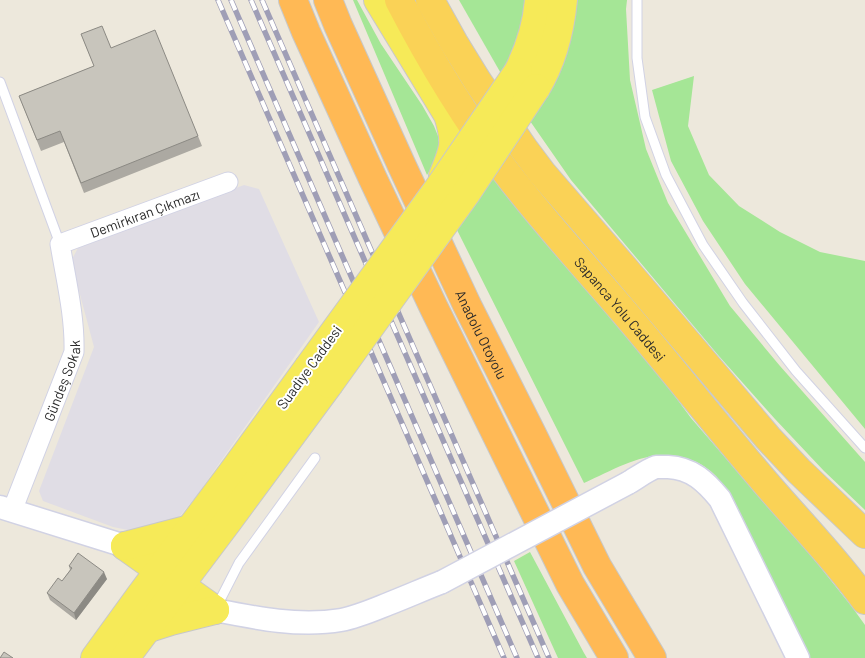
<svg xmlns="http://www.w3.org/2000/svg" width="865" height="658" font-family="Barlow,sans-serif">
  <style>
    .industrial { fill: #e0dde5 }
    .green { fill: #a5e696 }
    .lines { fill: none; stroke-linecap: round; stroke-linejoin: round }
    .service-casing { stroke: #d1d2e4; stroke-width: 11 }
    .minor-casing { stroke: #d1d2e4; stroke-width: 21 }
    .tertiary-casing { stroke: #d1d2e4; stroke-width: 25 }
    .primary-casing { stroke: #c8c8c8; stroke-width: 30 }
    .trunk-casing { stroke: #c8c8c8; stroke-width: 30 }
    .motorway-casing { stroke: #c8c8c8; stroke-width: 30 }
    .service { stroke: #fff; stroke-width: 9 }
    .minor { stroke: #fff; stroke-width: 19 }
    .tertiary { stroke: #fff; stroke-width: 22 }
    .primary { stroke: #f6ea58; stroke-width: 28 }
    .trunk { stroke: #fad256; stroke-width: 28 }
    .motorway { stroke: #ffb955; stroke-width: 28 }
    .rail-casing { stroke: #9f9eb6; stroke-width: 5.5 }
    .rail { stroke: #fff; stroke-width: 4; stroke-dasharray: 11; stroke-linecap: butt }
    .tertiary-bridge-casing { stroke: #d1d2e4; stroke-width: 25; stroke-linecap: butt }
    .primary-bridge-casing { stroke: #c8c8c8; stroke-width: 30; stroke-linecap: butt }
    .tertiary-bridge { stroke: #fff; stroke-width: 22 }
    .primary-bridge { stroke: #f6ea58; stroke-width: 28 }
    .wall { fill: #aca9a2 }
    .shaded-wall { fill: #8c8a84 }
    .building { fill: #c8c5bc; stroke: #8c8a84 }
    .labels { text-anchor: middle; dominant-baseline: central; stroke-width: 4; stroke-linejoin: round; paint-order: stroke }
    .street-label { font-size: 14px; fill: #2a2a2a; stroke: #fff }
  </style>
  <rect width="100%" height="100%" fill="#ede8dc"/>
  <!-- industrial -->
  <polygon class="industrial" points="244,185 259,189 319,322 197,495 180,516 166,526 133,531 113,527 43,501 39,491 94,347 71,261 78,248"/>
  <!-- green -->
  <g class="green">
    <polygon points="353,0 357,0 381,44 422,105 434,126 438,136 440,149 434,164 427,175"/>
    <polygon points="459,0 529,0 524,27 503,77"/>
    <polygon points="571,0 627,0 626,9 630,80 646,149 668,203 730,306 780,366 865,462 865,510 824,471 775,419 718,355 571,180 530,121"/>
    <polygon points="694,76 688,126 709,175 739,206 780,232 820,252 865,261 865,429 745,284 703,221 671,161 652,90"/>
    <path d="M493,173l143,171 55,74 75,87 39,43 47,59 13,18v33h-55l-78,-160c-5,-7 -10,-15 -16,-22 -6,-6 -14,-12 -22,-15 -39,-17 -74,6 -110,22l-127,-253z"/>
    <polygon points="530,552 584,653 587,658 558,658 514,561"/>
  </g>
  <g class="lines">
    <!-- service casing -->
    <g class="service-casing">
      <g id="service">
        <polyline points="637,0 637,58 645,117 666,175 703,245 743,303 796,371 865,448"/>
        <polyline points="0,82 60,244"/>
        <polyline points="216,608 239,563 315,458"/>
      </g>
    </g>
    <!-- minor casing -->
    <g class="minor-casing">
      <g id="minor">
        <path id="s1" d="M12,511l62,-159c1,-36 -8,-72 -14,-108l168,-62"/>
      </g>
    </g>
    <!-- tertiary casing -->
    <g class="tertiary-casing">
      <g id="tertiary">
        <path d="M628,483c7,-4 21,-14 28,-16 3,0 8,0 12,0 24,1 38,15 52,32l78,159"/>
        <polyline points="0,507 125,546"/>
        <path d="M215,610c40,8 84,17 126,10 16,-3 32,-10 47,-16 18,-7 36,-15 54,-22"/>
      </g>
    </g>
    <!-- primary casing -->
    <g class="primary-casing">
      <g id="primary">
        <path d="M378,0l70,115c9,28 6,34 -5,61"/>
        <path d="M518,72c11,-22 19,-47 21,-72"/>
        <path d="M536,88c17,-28 24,-57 27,-88"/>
        <polyline points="125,546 215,610"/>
        <polyline points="125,546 190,529"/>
        <polyline points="146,629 171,621 215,610"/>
        <polyline points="95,658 140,596 232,473 308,368"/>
        <polyline points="125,658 228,521 329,384"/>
      </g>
    </g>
    <!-- trunk casing -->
    <g class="trunk-casing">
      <g id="trunk">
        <path id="s2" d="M399,0c31,60 66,118 107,172 37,49 79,94 118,140 46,54 89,109 135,163 35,42 74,80 106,125"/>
        <polyline points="430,0 454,43 478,82 524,149 542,173 624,268 768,438 799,471 865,534"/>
      </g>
    </g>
    <!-- motorway casing -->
    <g class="motorway-casing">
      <g id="motorway">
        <polyline points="293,0 306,32 373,179 434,308 570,584 614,658"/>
        <path id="s3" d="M328,0l10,25 64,141 65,139 65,129 65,132 55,92"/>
      </g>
    </g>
    <!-- service -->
    <use href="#service" class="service"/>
    <!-- minor -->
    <use href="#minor" class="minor"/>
    <!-- tertiary -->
    <use href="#tertiary" class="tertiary"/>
    <!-- primary -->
    <use href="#primary" class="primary"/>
    <!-- trunk -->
    <use href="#trunk" class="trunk"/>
    <!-- motorway -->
    <use href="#motorway" class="motorway"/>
    <!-- rail casing -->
    <g class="rail-casing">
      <g id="rail">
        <polyline points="218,0 504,658"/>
        <polyline points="231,0 517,658"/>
        <polyline points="251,0 538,658"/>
        <polyline points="262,0 549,658"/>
      </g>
    </g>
    <!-- rail -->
    <use href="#rail" class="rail"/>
    <!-- tertiary-bridge casing -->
    <g class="tertiary-bridge-casing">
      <polyline id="tertiary-bridge" points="442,582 628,483"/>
    </g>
    <!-- primary-bridge casing -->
    <g class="primary-bridge-casing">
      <g id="primary-bridge">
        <polyline points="308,368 438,189 518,72"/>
        <polyline points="329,384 467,192 536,88"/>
      </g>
    </g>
    <!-- tertiary-bridge -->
    <use href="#tertiary-bridge" class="tertiary-bridge"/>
    <!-- primary-bridge -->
    <use href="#primary-bridge" class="primary-bridge"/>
  </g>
  <!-- wall -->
  <g class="wall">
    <polygon points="81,34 111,48 198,136 202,146 84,193 64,142 41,151 19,96 94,66"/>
    <polygon points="69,566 107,579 76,620 50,600 47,593 62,581 70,570"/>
  </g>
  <!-- shaded-wall -->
  <polygon class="shaded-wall" points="104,572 107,579 76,620 74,613"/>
  <!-- building -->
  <g class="building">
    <polygon points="102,26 111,48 155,30 198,136 81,183 60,131 37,140 19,96 94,66 81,34"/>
    <polygon points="78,553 104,572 74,613 47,593 58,578 62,581 72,568 69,566"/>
    <polygon points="4,652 13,658 0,658"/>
  </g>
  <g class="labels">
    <!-- street labels -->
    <g class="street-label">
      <text stroke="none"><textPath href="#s1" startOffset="370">Demirkıran Çıkmazı</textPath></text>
      <text stroke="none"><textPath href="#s2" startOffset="381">Sapanca Yolu Caddesi</textPath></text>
      <text stroke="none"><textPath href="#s3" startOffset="368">Anadolu Otoyolu</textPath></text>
      <text transform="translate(309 367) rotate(-54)">Suadiye Caddesi</text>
      <text stroke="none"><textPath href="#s1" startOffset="140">Gündeş Sokak</textPath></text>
    </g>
  </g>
</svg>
